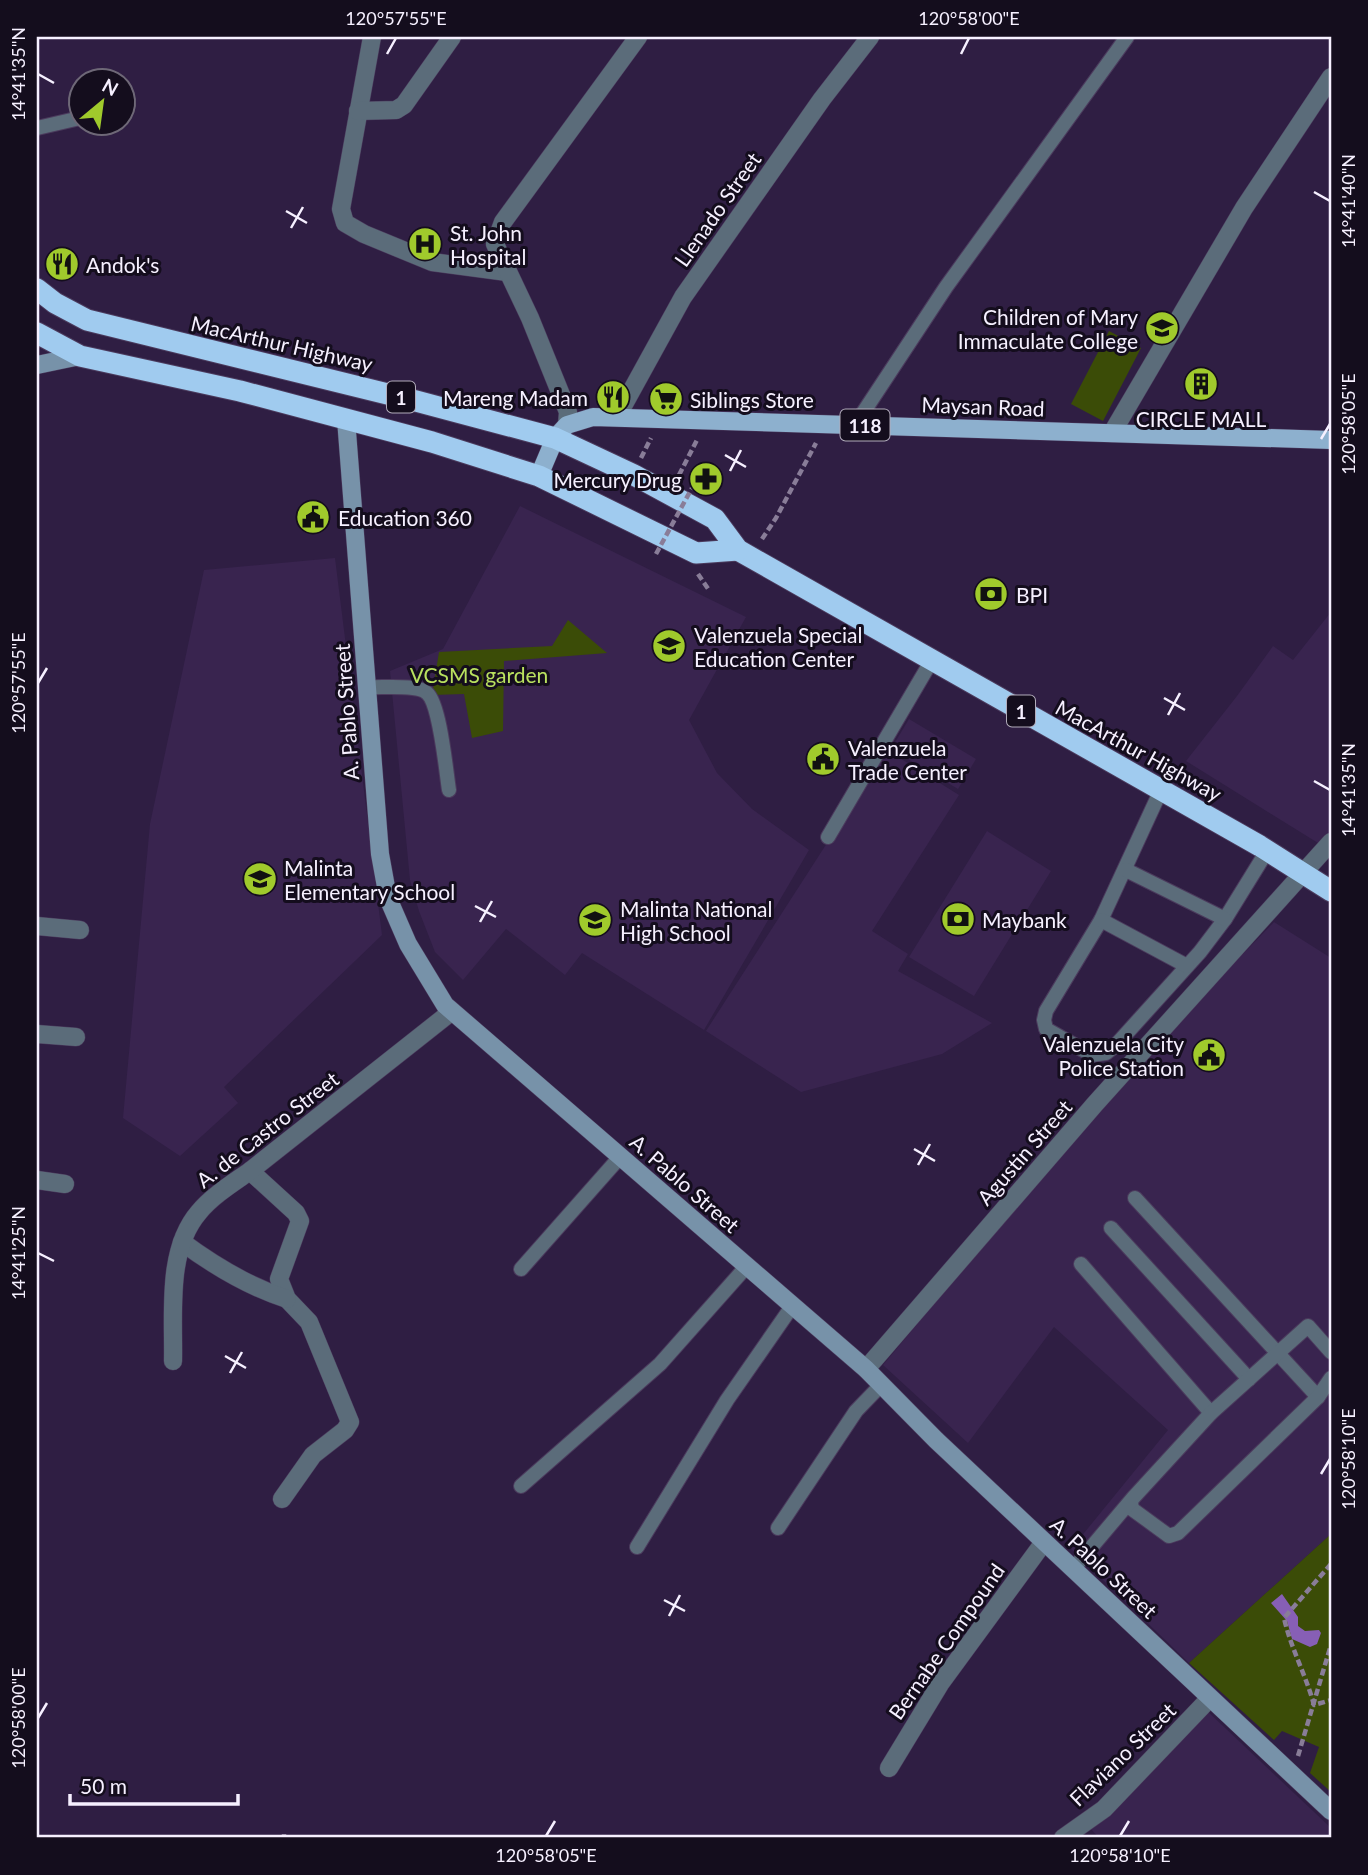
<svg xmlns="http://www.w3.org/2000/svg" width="1368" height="1875" font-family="Lato,sans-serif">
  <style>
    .built { fill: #39244f }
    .green { fill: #3b4c07 }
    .water { fill: #875fb5 }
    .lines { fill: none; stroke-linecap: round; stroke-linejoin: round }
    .lane-casing { stroke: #4b3b5d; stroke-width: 16 }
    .street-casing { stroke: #4b3b5d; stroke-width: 19 }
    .secondary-casing { stroke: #4b3b5d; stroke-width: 19 }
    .primary-casing { stroke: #4b3b5d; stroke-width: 19 }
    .highway-casing { stroke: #4b3b5d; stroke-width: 23 }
    .path { stroke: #897d98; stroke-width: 4.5; stroke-dasharray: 7 3.5; stroke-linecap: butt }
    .lane { stroke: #5b6c7a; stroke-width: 14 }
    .street { stroke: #5b6c7a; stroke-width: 18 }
    .secondary { stroke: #7792a9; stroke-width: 18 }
    .primary { stroke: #8db0ce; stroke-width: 18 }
    .highway { stroke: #a0cbef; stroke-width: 21 }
    .path-bridge { stroke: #897d98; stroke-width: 4.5; stroke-dasharray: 7 3.5; stroke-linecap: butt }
    .ticks { fill: none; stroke: #f6f0ff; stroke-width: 2.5 }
    .labels { text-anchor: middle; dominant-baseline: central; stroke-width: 6; stroke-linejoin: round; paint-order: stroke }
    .shield { fill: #140d1d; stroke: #b2acbb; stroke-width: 2 }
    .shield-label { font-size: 19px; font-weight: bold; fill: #f6f0ff }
    .street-label { font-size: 21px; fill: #f6f0ff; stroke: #140d1d }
    .poi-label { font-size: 21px; fill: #f6f0ff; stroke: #140d1d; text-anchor: start }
    .park-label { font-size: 21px; fill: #b9e15f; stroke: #140d1d }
    .neatline { fill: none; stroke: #f6f0ff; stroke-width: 2.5 }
    .ticks-label { font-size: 18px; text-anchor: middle; fill: #f6f0ff }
  </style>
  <rect width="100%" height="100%" fill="#2f1e43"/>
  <!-- built -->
  <g class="built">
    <polygon points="520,506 746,617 689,720 717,773 752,809 809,850 704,1030 582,953 565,975 506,929 463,980 435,952 419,911 410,880 390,671 443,649"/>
    <polygon points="335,558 382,935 224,1087 238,1103 180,1156 123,1118 150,824 204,570"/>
    <polygon points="1331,612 1331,851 1186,761 1237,696 1273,646 1293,660"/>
    <polygon points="909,719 976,759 958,789 891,749"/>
    <polygon points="887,750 959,795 872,931 908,954 898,971 992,1023 942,1054 801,1092 706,1031"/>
    <polygon points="987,831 1051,871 974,996 909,957"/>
    <polygon points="1274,922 1331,958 1331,1534 1189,1663 1071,1549 1168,1430 1054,1327 968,1443 883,1365 1118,1083"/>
    <polygon points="1205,1709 1331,1828 1331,1838 1099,1838 1090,1828"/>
  </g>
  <!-- green -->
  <g class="green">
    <polygon points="1109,331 1141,348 1103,421 1071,404"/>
    <polygon points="568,620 607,653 504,661 503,731 472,738 464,694 432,695 439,652 552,646"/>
    <polygon points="1331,1534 1331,1792 1310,1773 1319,1747 1282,1731 1274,1740 1189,1663"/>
  </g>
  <!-- water -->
  <polygon class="water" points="1282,1594 1298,1617 1298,1626 1305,1631 1319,1630 1321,1633 1317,1644 1310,1647 1292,1639 1287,1621 1271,1603"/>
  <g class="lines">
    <!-- lane casing -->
    <g class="lane-casing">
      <g id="lane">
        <polyline points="37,128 80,118"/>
        <polyline points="855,425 946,287 1127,37"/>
        <path d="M367,687c14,1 51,-3 60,6 13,11 19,78 22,97"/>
        <polyline points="1161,790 1101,920 1046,1011 1044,1020 1046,1029 1092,1055 1106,1053 1116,1045 1200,952 1225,919 1267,851"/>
        <polyline points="828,837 932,660"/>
        <polyline points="1126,870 1225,919"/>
        <polyline points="1101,920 1187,966"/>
        <polyline points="1135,1198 1318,1397"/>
        <polyline points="1111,1228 1249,1379"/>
        <polyline points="1081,1264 1211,1413"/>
        <polyline points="521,1269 620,1157"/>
        <polyline points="521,1486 660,1364 747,1266"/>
        <polyline points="1131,1502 1132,1509 1169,1536 1178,1533 1318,1397 1331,1378"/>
        <polyline points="778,1528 856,1411 882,1384"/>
        <polyline points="637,1547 727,1400 793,1305"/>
        <polyline points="1073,1569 1133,1498 1211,1413 1308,1326 1331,1352"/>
      </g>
    </g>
    <!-- street casing -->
    <g class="street-casing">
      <g id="street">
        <polyline points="372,37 341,209 345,223 364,234 432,262 507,272"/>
        <polyline points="358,111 396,110 404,105 452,37"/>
        <polyline points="617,417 683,297 822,99 870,37"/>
        <polyline points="567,425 568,412 530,318 495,244 503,222 638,37"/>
        <polyline points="1112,433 1244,208 1331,77"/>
        <polyline points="37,926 80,930"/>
        <polyline points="37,1034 76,1037"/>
        <polyline points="250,1171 296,1213 300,1221 279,1279 287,1299 309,1322 350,1422 345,1430 313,1455 282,1499"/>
        <polyline points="37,1180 65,1184"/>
        <path d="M182,1242c31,23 68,45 105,57"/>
        <path d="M173,1361c1,-47 -7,-111 26,-149 13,-16 34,-29 51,-41l201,-159"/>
        <polyline points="866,1369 1095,1104 1331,842"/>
        <polyline points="889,1768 940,1684 1044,1542"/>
        <polyline points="1063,1838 1104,1809 1210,1698"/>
      </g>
    </g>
    <!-- secondary casing -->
    <g class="secondary-casing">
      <g id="secondary">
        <polyline points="37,365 80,356"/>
        <polyline points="346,419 380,854 388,898 408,944 445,1005 866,1369 936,1440 1331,1811"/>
      </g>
    </g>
    <!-- primary casing -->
    <g class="primary-casing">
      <polyline id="primary" points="539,476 555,438 567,425 593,417 1331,440"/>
    </g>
    <!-- highway casing -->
    <g class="highway-casing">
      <g id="highway">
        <polyline points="37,289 55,303 87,320 416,401 555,438 634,475 715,519 738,550 1260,846 1331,891"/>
        <polyline points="37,333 80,356 240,391 432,442 539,476 696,553 738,550"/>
      </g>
    </g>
    <!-- path -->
    <g class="path">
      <polyline points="641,458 651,438"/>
      <polyline points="679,475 697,440"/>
      <polyline points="762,539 776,518 816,443"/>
      <polyline points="698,574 709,590"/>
      <path d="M1331,1564l-47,54c7,31 22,57 30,87l17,-5"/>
      <polyline points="1298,1756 1330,1648"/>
      <polyline points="284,1834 284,1838"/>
    </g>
    <!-- lane -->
    <use href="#lane" class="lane"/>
    <!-- street -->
    <use href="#street" class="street"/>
    <!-- secondary -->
    <use href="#secondary" class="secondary"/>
    <!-- primary -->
    <use href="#primary" class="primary"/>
    <!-- highway -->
    <use href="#highway" class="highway"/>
    <!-- path-bridge -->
    <polyline class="path-bridge" points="656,554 692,488"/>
  </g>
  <!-- ticks -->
  <path class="ticks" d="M387,54l9,-16M961,54l8,-16M38,74l16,9M1314,192l16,9M286,211l21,12M291,228l12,-21M1321,439l9,-15M725,455l21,12M730,471l11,-21M38,683l9,-15M1164,698l21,12M1168,715l12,-22M1314,781l16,9M475,906l21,11M480,922l12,-21M914,1149l21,12M918,1165l12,-21M38,1253l16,8M225,1356l21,12M230,1373l12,-21M1321,1474l9,-15M664,1600l21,11M669,1616l11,-21M38,1718l9,-15M546,1836l9,-15M1120,1836l9,-15"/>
  <!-- icons -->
  <defs>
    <g id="hospital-disc" transform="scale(1.75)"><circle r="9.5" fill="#a0ca2c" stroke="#140d1d"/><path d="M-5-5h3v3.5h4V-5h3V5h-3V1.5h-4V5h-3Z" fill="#111"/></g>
    <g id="restaurant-disc" transform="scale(1.75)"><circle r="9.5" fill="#a0ca2c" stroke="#140d1d"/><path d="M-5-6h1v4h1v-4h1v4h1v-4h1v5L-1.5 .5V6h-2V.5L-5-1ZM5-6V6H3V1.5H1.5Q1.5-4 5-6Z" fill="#111"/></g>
    <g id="university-disc" transform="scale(1.75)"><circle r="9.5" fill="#a0ca2c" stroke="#140d1d"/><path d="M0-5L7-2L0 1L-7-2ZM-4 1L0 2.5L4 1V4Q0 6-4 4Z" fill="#111"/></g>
    <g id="building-disc" transform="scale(1.75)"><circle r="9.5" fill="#a0ca2c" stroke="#140d1d"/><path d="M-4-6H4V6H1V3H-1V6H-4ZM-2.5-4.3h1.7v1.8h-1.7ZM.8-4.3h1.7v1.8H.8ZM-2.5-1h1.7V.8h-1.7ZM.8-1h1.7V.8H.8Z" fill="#111"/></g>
    <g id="supermarket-disc" transform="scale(1.75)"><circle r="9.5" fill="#a0ca2c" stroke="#140d1d"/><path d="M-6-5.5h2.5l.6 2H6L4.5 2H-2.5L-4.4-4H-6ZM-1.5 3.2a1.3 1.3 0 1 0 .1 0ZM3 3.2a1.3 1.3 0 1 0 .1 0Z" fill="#111"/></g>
    <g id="pharmacy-disc" transform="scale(1.75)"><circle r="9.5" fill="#a0ca2c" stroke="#140d1d"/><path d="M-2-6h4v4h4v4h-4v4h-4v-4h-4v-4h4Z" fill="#111"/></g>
    <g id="civic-disc" transform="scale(1.75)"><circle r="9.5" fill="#a0ca2c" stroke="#140d1d"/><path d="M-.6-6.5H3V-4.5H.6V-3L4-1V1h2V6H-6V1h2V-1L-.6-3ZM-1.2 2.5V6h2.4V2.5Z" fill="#111"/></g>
    <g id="bank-disc" transform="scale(1.75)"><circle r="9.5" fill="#a0ca2c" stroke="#140d1d"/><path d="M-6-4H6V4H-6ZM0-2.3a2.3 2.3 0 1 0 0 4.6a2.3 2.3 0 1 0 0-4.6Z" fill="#111"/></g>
    <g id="school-disc" transform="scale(1.75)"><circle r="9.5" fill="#a0ca2c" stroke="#140d1d"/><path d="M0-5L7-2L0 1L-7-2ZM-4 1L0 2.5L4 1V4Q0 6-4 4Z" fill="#111"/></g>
  </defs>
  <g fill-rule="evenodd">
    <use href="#hospital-disc" x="425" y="244"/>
    <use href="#restaurant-disc" x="62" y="264"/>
    <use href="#university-disc" x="1162" y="328"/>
    <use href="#building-disc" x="1201" y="384"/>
    <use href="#restaurant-disc" x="613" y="397"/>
    <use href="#supermarket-disc" x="666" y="399"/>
    <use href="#pharmacy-disc" x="706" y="479"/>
    <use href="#civic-disc" x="313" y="517"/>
    <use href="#bank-disc" x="991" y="594"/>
    <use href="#school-disc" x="669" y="646"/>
    <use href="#civic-disc" x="823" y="759"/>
    <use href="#school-disc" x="260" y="879"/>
    <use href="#bank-disc" x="958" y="919"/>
    <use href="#school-disc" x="595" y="920"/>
    <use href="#civic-disc" x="1209" y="1055"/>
  </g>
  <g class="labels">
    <!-- shield labels -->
    <g class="shield">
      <rect x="387" y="381.5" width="28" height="31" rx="5"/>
      <rect x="840.5" y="409.5" width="49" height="31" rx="5"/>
      <rect x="1007" y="695.5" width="28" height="31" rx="5"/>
    </g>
    <g class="shield-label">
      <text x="401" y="397">1</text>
      <text x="865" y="425">118</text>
      <text x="1021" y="711">1</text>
    </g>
    <!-- street labels -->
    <g class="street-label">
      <text transform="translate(717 209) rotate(-55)">Llenado Street</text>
      <text transform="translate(282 343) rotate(13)">MacArthur Highway</text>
      <text transform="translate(983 406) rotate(2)">Maysan Road</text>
      <text transform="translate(346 712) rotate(-94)">A. Pablo Street</text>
      <text transform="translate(1139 750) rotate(29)">MacArthur Highway</text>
      <text transform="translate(267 1129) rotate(-38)">A. de Castro Street</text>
      <text transform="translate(1024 1152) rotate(-49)">Agustin Street</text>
      <text transform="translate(685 1183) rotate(41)">A. Pablo Street</text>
      <text transform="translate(1104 1567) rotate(43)">A. Pablo Street</text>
      <text transform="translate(946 1641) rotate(-55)">Bernabe Compound</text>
      <text transform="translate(1122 1754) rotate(-44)">Flaviano Street</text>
    </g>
    <!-- poi labels -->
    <g class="poi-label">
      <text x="450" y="232">St. John<tspan x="450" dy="24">Hospital</tspan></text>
      <text x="86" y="264">Andok's</text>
      <text x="1138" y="316" text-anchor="end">Children of Mary<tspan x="1138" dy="24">Immaculate College</tspan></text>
      <text x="588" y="397" text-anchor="end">Mareng Madam</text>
      <text x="690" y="399">Siblings Store</text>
      <text x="1201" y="418" text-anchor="middle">CIRCLE MALL</text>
      <text x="682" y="479" text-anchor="end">Mercury Drug</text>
      <text x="338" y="517">Education 360</text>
      <text x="1016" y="594">BPI</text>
      <text x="694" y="634">Valenzuela Special<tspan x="694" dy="24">Education Center</tspan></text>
      <text x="848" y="747">Valenzuela<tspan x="848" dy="24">Trade Center</tspan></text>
      <text x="284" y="867">Malinta<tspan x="284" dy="24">Elementary School</tspan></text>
      <text x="620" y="908">Malinta National<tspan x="620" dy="24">High School</tspan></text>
      <text x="982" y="919">Maybank</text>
      <text x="1184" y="1043" text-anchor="end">Valenzuela City<tspan x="1184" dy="24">Police Station</tspan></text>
    </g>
    <!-- park labels -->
    <g class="park-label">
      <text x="479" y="674">VCSMS garden</text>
    </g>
  </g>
  <!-- border -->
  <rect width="1368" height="1875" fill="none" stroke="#140d1d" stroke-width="77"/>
  <!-- north arrow -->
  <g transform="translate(102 102) rotate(29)"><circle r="33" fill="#140d1d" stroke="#6e6877" stroke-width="2"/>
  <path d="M0-5L12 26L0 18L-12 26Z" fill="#a0ca2c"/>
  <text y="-10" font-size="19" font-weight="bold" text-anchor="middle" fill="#f6f0ff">N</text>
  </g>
  <!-- scale -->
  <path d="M70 1794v10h168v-10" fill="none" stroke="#f6f0ff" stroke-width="3.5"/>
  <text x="80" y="1794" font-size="21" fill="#f6f0ff" stroke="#140d1d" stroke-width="5" paint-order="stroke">50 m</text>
  <rect x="38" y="38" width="1292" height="1798" class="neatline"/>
  <g class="ticks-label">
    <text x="396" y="25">120°57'55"E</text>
    <text x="969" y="25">120°58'00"E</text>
    <text transform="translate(19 74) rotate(-90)" y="6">14°41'35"N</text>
    <text transform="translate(1349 201) rotate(-90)" y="6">14°41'40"N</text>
    <text transform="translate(1349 424) rotate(-90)" y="6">120°58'05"E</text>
    <text transform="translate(19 683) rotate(-90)" y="6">120°57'55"E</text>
    <text transform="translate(1349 790) rotate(-90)" y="6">14°41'35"N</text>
    <text transform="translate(19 1253) rotate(-90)" y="6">14°41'25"N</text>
    <text transform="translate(1349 1459) rotate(-90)" y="6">120°58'10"E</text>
    <text transform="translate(19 1718) rotate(-90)" y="6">120°58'00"E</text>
    <text x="546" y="1862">120°58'05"E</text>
    <text x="1120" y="1862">120°58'10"E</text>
  </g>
</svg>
